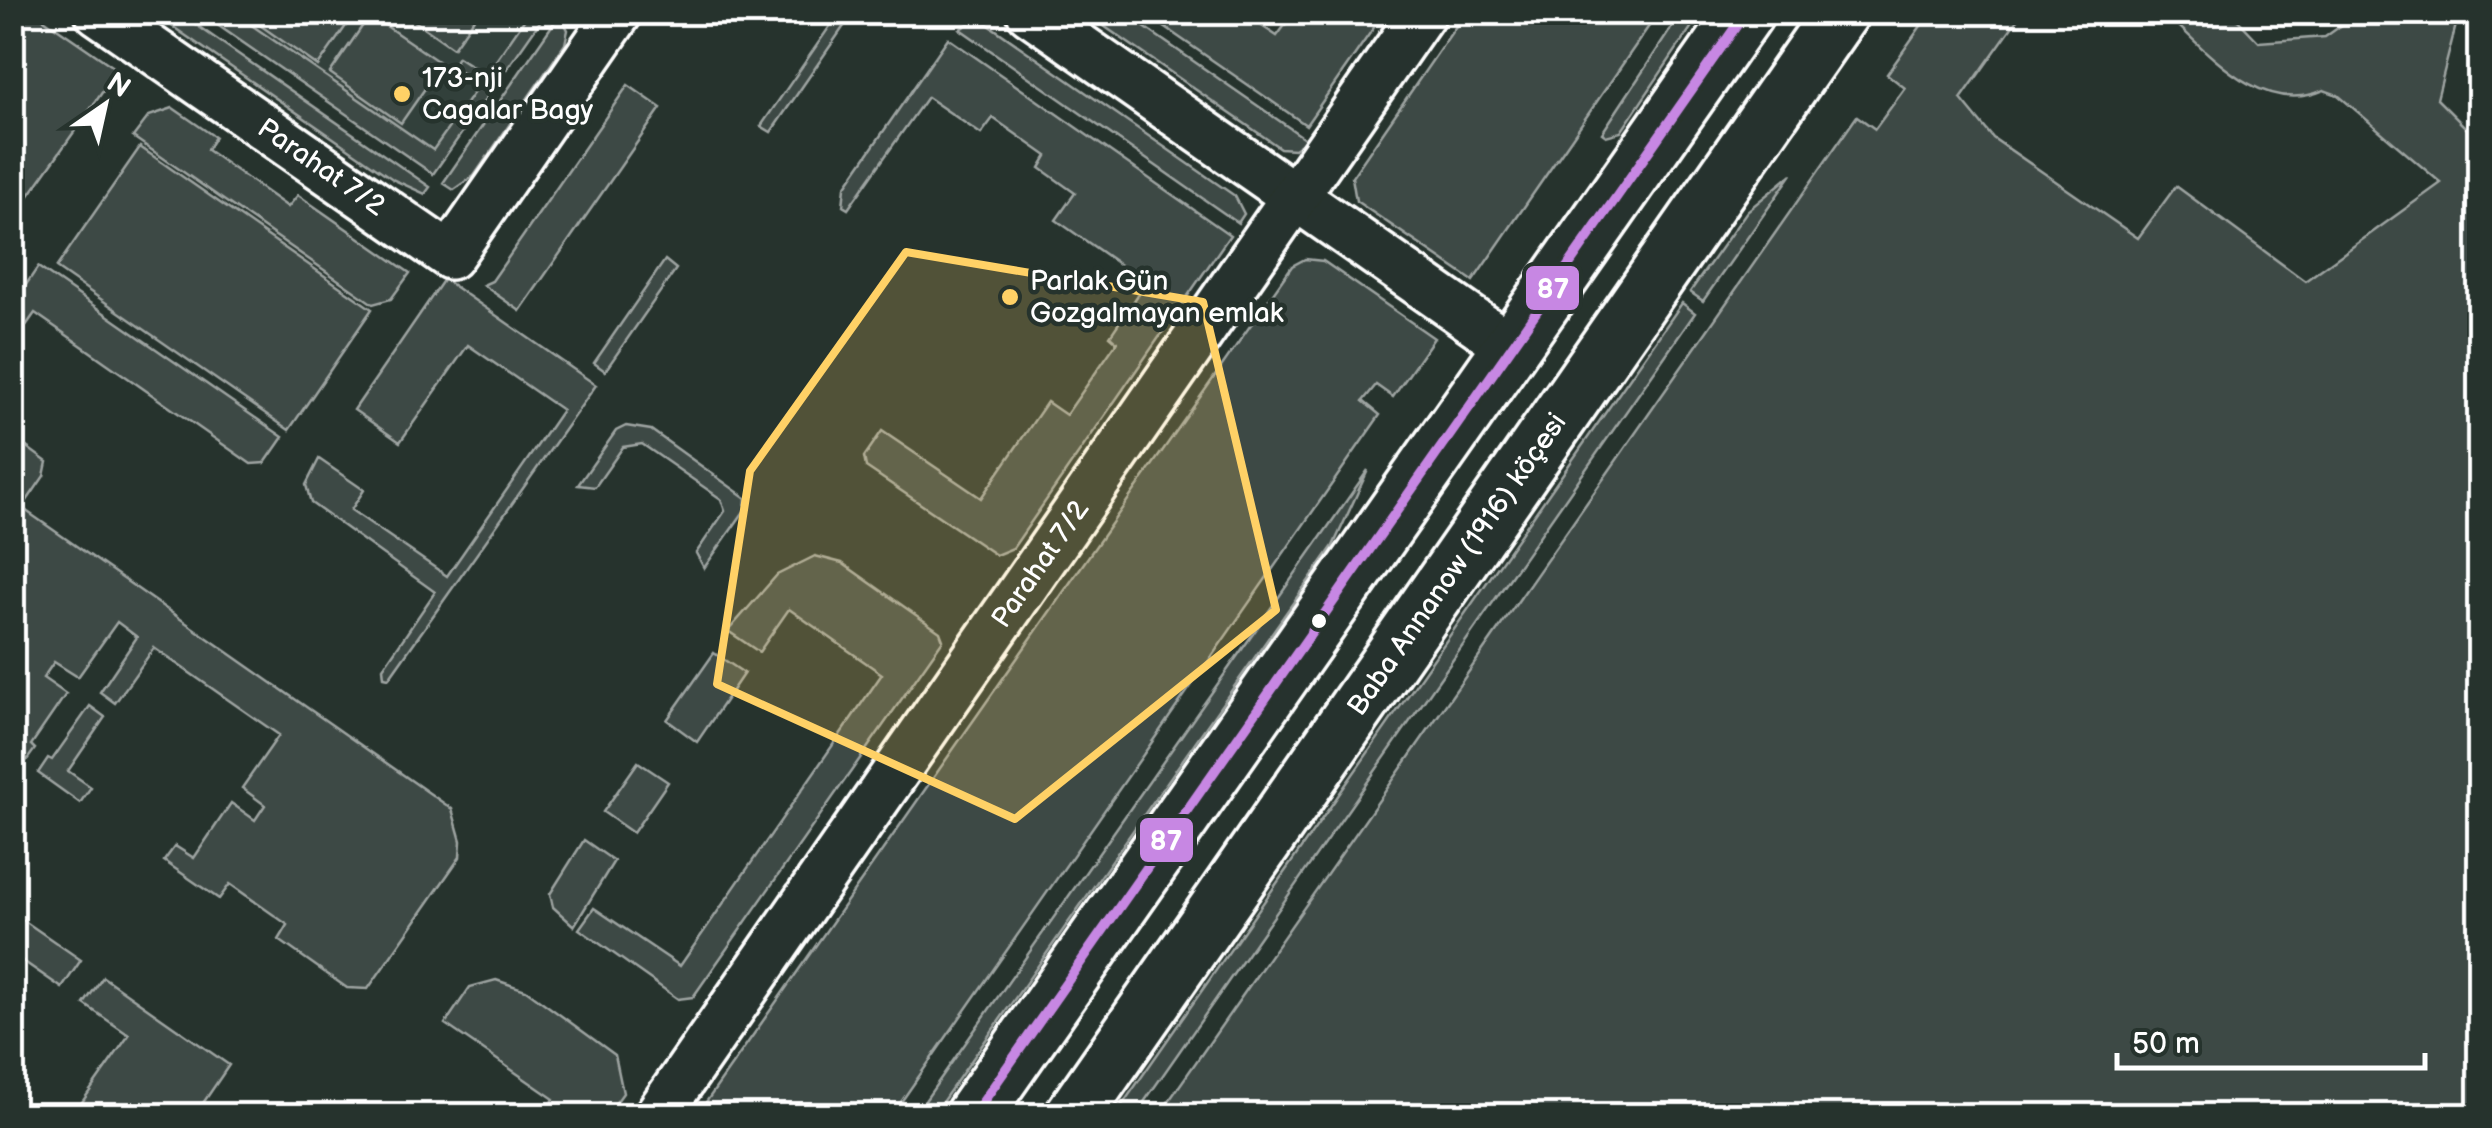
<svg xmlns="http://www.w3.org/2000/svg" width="2492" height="1128" font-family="'Balsamiq Sans',sans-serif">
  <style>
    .built { fill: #333f3a }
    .green { fill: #3e4944; stroke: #9ea4a2; stroke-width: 2.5 }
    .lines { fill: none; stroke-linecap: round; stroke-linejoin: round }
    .minor-casing { stroke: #fff; stroke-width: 52 }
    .primary-casing { stroke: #fff; stroke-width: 62 }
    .minor { stroke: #26332d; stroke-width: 45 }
    .primary { stroke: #26332d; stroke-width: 55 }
    .bus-1-casing { stroke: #26332d; stroke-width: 18 }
    .bus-1 { stroke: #c787e3; stroke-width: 10 }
    .marked { fill: #ffd166; fill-opacity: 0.2; stroke: #ffd166; stroke-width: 8; stroke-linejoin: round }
    .poi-dot { fill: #ffd166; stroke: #26332d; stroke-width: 4 }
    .bus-dot { fill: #fff; stroke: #26332d; stroke-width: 4 }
    .labels { text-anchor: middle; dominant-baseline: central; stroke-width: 9; stroke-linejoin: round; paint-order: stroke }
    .poi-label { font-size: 28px; fill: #fff; stroke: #26332d; text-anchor: start }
    .street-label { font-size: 28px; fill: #fff; stroke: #26332d }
    .line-badge { stroke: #26332d; stroke-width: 4 }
    .badge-label { font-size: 28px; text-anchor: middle; font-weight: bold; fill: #fff }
  </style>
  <rect width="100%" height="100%" fill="#26332d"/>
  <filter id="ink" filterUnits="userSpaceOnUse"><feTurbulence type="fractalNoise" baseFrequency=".01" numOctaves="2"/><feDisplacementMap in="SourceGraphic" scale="20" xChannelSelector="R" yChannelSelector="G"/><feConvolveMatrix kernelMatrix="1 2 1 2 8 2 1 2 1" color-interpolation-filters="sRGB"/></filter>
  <g filter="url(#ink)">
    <!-- built -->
    <polygon class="built" points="198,13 546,13 433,175"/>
    <!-- green -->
    <g class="green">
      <polygon points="13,12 35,13 118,70 13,218"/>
      <polygon points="1682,12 1701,13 1621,132 1606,136 1602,133"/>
      <polygon points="153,13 179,13 430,187 425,194 394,180"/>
      <polygon points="200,13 234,13 433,150 479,85 452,66 458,57 486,75 529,13 546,13 433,174"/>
      <polygon points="249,13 249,12 355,13 318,66 247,16"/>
      <polygon points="403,13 478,13 453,48"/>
      <polygon points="834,13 853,13 771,132 761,126 837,16"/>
      <polygon points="1085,13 1124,13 1307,140 1294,149 1280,148"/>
      <polygon points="1144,13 1242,13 1277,36 1294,13 1384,13 1306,125"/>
      <polygon points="1465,13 1658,13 1473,281 1356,201 1352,177"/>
      <path d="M1930,13h92l-61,86 32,39 145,100 38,-52 129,95 136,-98 -103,-88 -14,-5c-63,28 -117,-39 -159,-77h66l28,29 66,-5 21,-15 -3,-9h116l-22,86 36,36 7,-21 -1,1001h-1320l698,-999 18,13 30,-41 -18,-14z"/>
      <polygon points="560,14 568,30 565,44 474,176 454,190 443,183"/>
      <polygon points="370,15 442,64 401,123 330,73"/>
      <polygon points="974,20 986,23 1235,196 1244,214 1238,223 960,29"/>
      <polygon points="948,38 1230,235 1013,548 996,555 866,467 864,457 882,431 981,498 1047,402 1066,415 1117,342 1110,336 1146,283 1056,220 1075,193 1040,168 1047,156 993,118 981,134 927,97 848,209 843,206 845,187"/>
      <polygon points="628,85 661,108 520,311 483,285 492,281"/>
      <polygon points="173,108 215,137 207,150 288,207 298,195 410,273 391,299 373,304 133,137 149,116"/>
      <polygon points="140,147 372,309 289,430 56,268"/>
      <polygon points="1792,174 1703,301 1690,292 1747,211"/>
      <polygon points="1305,259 1323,261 1434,338 1393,397 1376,385 1363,401 1380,415 892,1115 697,1115 1292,266"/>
      <polygon points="665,260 676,269 605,371 594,363"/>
      <polygon points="38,267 283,437 265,463 251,464 35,313 13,344 13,304"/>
      <polygon points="444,279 596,385 389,678 384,677 383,668 435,592 311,503 306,485 319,459 364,490 351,510 447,576 562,410 468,345 400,442 354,410"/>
      <polygon points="1682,303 1695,313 1135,1115 1115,1115"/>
      <polygon points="626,426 651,430 746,498 745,510 704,568 696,553 725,511 721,499 642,444 623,447 595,487 578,485 616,431"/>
      <polygon points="13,437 47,462 44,476 22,508 452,809 461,841 460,857 368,989 347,988 279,940 288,925 230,884 219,899 164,861 175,846 194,858 231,803 255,820 265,805 242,788 279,735 154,648 115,703 100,692 137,637 117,622 78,677 54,662 43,678 66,694 31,745 35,749 24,764 13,756"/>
      <polygon points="1368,470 1333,546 933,1115 915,1115"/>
      <polygon points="815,556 842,563 940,632 943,640 693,997 678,999 579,929 594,908 680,966 882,674 789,609 759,652 728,631 777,575"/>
      <polygon points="714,653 744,673 697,742 667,720"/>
      <polygon points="90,706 105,717 68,771 91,787 80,803 38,773 48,758 52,760"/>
      <polygon points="638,762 668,782 633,833 603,812"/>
      <polygon points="584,840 614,861 574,926 553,907 550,894"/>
      <polygon points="13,913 81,960 62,988 13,954"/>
      <polygon points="103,977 229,1065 195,1115 73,1115 129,1035 84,1004"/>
      <polygon points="496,980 526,990 615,1055 623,1093 607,1115 544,1115 554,1099 445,1024 470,987"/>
    </g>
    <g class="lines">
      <!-- minor casing -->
      <g class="minor-casing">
        <g id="minor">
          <path id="s1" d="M98,12l352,244 169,-244"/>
          <polyline points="1030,12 1511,347"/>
          <path id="s2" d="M657,1116l766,-1104"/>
        </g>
      </g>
      <!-- primary casing -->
      <g class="primary-casing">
        <g id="primary">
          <polyline points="973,1116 1746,12"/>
          <path id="s3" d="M1073,1116l768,-1104"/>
        </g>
      </g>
      <!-- minor -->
      <use href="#minor" class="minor"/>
      <!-- primary -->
      <use href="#primary" class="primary"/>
      <!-- bus-1 casing -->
      <g class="bus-1-casing">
        <polyline id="bus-1" points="973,1116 1746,12"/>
      </g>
      <!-- bus-1 -->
      <use href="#bus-1" class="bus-1"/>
    </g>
  </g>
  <!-- marked area -->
  <path class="marked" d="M906,252l297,50 73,308 -261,209 -298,-135 33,-213z"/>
  <!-- markers -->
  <g class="poi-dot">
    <circle cx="402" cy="94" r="10"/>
    <circle cx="1010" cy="297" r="10"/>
  </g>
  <circle class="bus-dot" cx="1319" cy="621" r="9"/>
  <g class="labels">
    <!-- poi labels -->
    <g class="poi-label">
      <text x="422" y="78">173-nji<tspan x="422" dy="32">Cagalar Bagy</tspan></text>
      <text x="1030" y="281">Parlak Gün<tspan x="1030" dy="32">Gozgalmayan emlak</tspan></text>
    </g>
    <!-- street labels -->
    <g class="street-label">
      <text stroke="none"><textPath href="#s1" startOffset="272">Parahat 7/2</textPath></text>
      <text stroke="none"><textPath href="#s2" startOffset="672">Parahat 7/2</textPath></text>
      <text stroke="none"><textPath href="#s3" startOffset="672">Baba Annanow (1916) köçesi</textPath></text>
    </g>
  </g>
  <g class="line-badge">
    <rect x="1524" y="264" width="57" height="48" rx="10" fill="#c787e3"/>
    <rect x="1138" y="816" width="57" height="48" rx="10" fill="#c787e3"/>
  </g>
  <g class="badge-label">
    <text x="1553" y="298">87</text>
    <text x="1166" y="850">87</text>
  </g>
  <!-- margin -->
  <rect width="2492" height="1128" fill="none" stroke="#26332d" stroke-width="50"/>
  <rect x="25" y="25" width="2442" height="1078" fill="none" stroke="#fff" stroke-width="4" filter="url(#ink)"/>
  <!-- north arrow -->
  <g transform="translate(105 105) rotate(34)" stroke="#26332d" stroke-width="8" paint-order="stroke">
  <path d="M0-8L18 38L0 25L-18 38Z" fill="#ffffff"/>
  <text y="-15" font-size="28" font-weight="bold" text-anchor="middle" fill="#ffffff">N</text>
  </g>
  <!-- scale -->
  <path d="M2117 1053v15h308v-15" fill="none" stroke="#ffffff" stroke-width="5"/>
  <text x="2132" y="1053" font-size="30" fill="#ffffff" stroke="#26332d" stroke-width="8" paint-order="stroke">50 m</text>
</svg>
